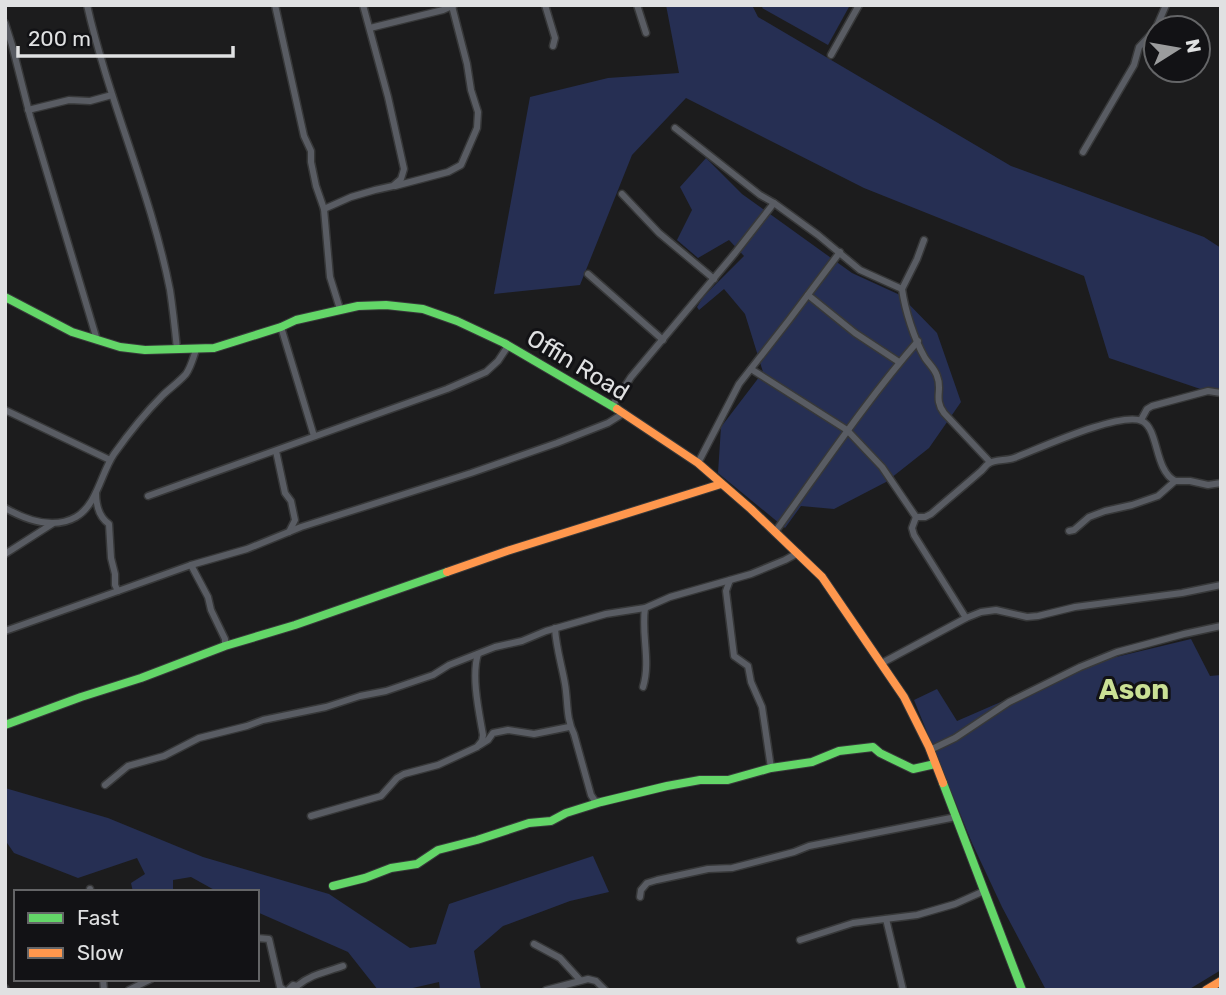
<svg xmlns="http://www.w3.org/2000/svg" width="1226" height="995" font-family="Rubik,sans-serif">
  <style>
    .green { fill: #262f53 }
    .lines { fill: none; stroke-linecap: round; stroke-linejoin: round }
    .street-casing { stroke: #373839; stroke-width: 9 }
    .fast-casing { stroke: #373839; stroke-width: 10 }
    .slow-casing { stroke: #373839; stroke-width: 10 }
    .street { stroke: #595c63; stroke-width: 6 }
    .fast { stroke: #63d668; stroke-width: 8 }
    .slow { stroke: #ff974d; stroke-width: 8 }
    .labels { text-anchor: middle; dominant-baseline: central; stroke-width: 6; stroke-linejoin: round; paint-order: stroke }
    .street-label { font-size: 24px; fill: #e0e1e2; stroke: #121215 }
    .quarter-label { font-size: 28px; font-weight: bold; fill: #cae095; stroke: #121215 }
  </style>
  <rect width="100%" height="100%" fill="#1c1c1d"/>
  <!-- green -->
  <g class="green">
    <polygon points="666,5 752,5 758,17 1011,166 1204,237 1221,248 1221,396 1109,358 1084,276 864,188 686,98 632,155 580,285 494,294 530,97 608,78 679,73"/>
    <polygon points="764,5 850,5 828,45 762,8"/>
    <polygon points="706,158 742,194 852,273 900,295 937,333 961,402 929,448 886,482 834,509 801,506 785,528 718,473 721,427 763,372 745,314 724,289 699,310 697,307 703,297 744,256 729,240 698,258 677,240 692,210 680,187"/>
    <polygon points="1191,639 1210,676 1221,675 1221,970 1188,990 1046,990 1002,907 972,843 914,700 937,689 957,721 1091,663"/>
    <polygon points="5,788 108,818 203,857 329,894 410,948 436,944 449,904 593,856 609,892 570,901 503,926 474,951 481,990 440,990 439,982 404,990 378,990 348,952 257,912 257,892 218,892 191,877 173,880 173,892 133,892 131,883 145,874 137,858 78,878 14,853 5,840"/>
  </g>
  <g class="lines">
    <!-- street casing -->
    <g class="street-casing">
      <g id="street">
        <path d="M87,5c22,97 64,188 83,285 3,20 5,39 7,59"/>
        <polyline points="275,5 304,136 311,151 311,162 316,186 324,209 330,277 340,309"/>
        <polyline points="545,5 555,38 553,46"/>
        <polyline points="637,5 646,33"/>
        <polyline points="5,23 12,45 30,116 97,340"/>
        <polyline points="370,28 443,10 454,5"/>
        <polyline points="1156,28 1166,5"/>
        <polyline points="831,55 859,5"/>
        <polyline points="28,110 69,100 90,101 112,95"/>
        <polyline points="675,128 760,195 774,203 818,235 860,270 902,289"/>
        <polyline points="1083,152 1134,65 1139,47 1156,29"/>
        <polyline points="395,186 448,172 461,165 477,128 478,112 471,90 467,64 452,6"/>
        <polyline points="622,194 659,233 714,279"/>
        <polyline points="324,209 351,197 375,190 393,186 401,179 404,169 388,97 363,5"/>
        <path d="M924,240l-7,19 -15,30c3,21 12,50 23,69 4,6 10,11 12,18 6,14 -4,22 7,37l46,49"/>
        <polyline points="588,274 663,340"/>
        <polyline points="808,295 855,333 899,362"/>
        <polyline points="281,327 314,436"/>
        <path d="M751,369l96,61 35,37 34,50h9l6,-3c16,-14 33,-28 49,-42 3,-2 5,-6 8,-8 6,-5 18,-3 26,-6 24,-9 106,-47 128,-37 17,8 12,49 33,60"/>
        <polyline points="612,406 631,377 735,253 774,203"/>
        <polyline points="5,410 110,460"/>
        <polyline points="1141,420 1147,409 1152,406 1208,391 1221,393"/>
        <polyline points="276,451 285,493 291,501 295,520 289,532"/>
        <polyline points="698,463 739,384 789,320 840,252"/>
        <polyline points="148,496 447,389 486,372 498,361 508,346"/>
        <path d="M5,508c21,12 48,22 71,9 21,-12 25,-44 38,-63 15,-21 30,-40 48,-58 7,-7 17,-14 24,-22 5,-7 7,-16 10,-24"/>
        <polyline points="916,517 912,528 914,535 966,618"/>
        <polyline points="1069,531 1074,530 1089,517 1105,511 1132,505 1158,496 1175,481 1190,481 1208,485 1221,483"/>
        <path d="M775,532c47,-65 91,-131 143,-191"/>
        <polyline points="5,554 52,524"/>
        <polyline points="191,565 247,549 301,527 471,473 557,443 608,423 624,413"/>
        <polyline points="730,580 726,591 734,656 748,666 751,682 762,707 771,768"/>
        <polyline points="118,591 191,565 208,597 211,610 225,639 225,646"/>
        <path d="M555,628c1,20 7,38 10,56 3,17 1,35 9,50l17,61 4,6 6,1"/>
        <path d="M5,631l113,-40 -3,-6v-11l-4,-16 -2,-34c-10,-7 -13,-19 -13,-31"/>
        <polyline points="882,663 966,618 981,612 996,610 1027,617 1038,616 1075,607 1182,593 1221,585"/>
        <path d="M643,687c8,-26 -2,-53 2,-79"/>
        <polyline points="480,745 488,740 493,733 508,730 534,734 569,727"/>
        <polyline points="930,750 955,738 1009,702 1080,667 1117,652 1184,634 1221,626"/>
        <polyline points="105,785 128,766 164,756 199,738 247,726 263,720 326,707 360,696 386,691 433,675 449,665 495,647 522,641 546,631 606,614 645,608 670,597 751,574 785,560 798,553"/>
        <path d="M311,816l70,-20 16,-18 7,-4 34,-9 39,-18 5,-6 1,-6c-4,-23 -12,-59 -5,-81"/>
        <polyline points="90,889 90,892"/>
        <polyline points="640,897 641,890 647,883 657,880 708,869 732,868 794,852 809,846 956,817"/>
        <polyline points="886,919 903,990"/>
        <polyline points="257,938 269,939 280,987 284,990"/>
        <polyline points="800,940 853,923 917,915 955,904 984,891"/>
        <polyline points="534,944 560,958 580,980"/>
        <polyline points="103,979 104,990"/>
        <polyline points="5,988 6,990"/>
        <polyline points="129,990 151,979"/>
        <path d="M288,990l5,-5 4,1c14,-12 30,-14 46,-20"/>
        <polyline points="546,990 588,979 596,981 605,990"/>
      </g>
    </g>
    <!-- fast casing -->
    <g class="fast-casing">
      <g id="fast">
        <polyline points="5,297 72,332 120,347 145,350 214,348 281,327 296,320 358,306 386,305 423,309 457,321 504,343 617,409"/>
        <polyline points="5,725 81,697 141,678 225,646 295,625 447,572"/>
        <polyline points="943,783 1022,990"/>
        <polyline points="333,886 365,878 391,868 417,864 438,850 477,840 529,823 551,821 566,813 601,802 667,786 700,780 728,780 771,768 812,762 839,751 873,747 880,753 913,769 935,764"/>
      </g>
    </g>
    <!-- slow casing -->
    <g class="slow-casing">
      <g id="slow">
        <polyline points="617,409 698,463 751,509 822,577 904,697 929,747 943,783"/>
        <polyline points="447,572 507,551 721,484"/>
        <polyline points="1206,990 1221,981"/>
      </g>
    </g>
    <!-- street -->
    <use href="#street" class="street"/>
    <!-- fast -->
    <use href="#fast" class="fast"/>
    <!-- slow -->
    <use href="#slow" class="slow"/>
  </g>
  <g class="labels">
    <!-- street labels -->
    <g class="street-label">
      <text transform="translate(578 365) rotate(31)">Offin Road</text>
    </g>
    <!-- quarter labels -->
    <g class="quarter-label">
      <text x="1134" y="689">Ason</text>
    </g>
  </g>
  <!-- border -->
  <rect width="1226" height="995" fill="none" stroke="#e0e1e2" stroke-width="14"/>
  <!-- legend -->
  <rect x="14" y="890" width="245" height="91" fill="#121215" stroke="#646567" stroke-width="2"/>
  <rect x="28" y="913" width="35" height="10" fill="#63d668" stroke="#646567" stroke-width="2"/>
  <text x="77" y="925" font-size="21" fill="#e0e1e2">Fast</text>
  <rect x="28" y="948" width="35" height="10" fill="#ff974d" stroke="#646567" stroke-width="2"/>
  <text x="77" y="960" font-size="21" fill="#e0e1e2">Slow</text>
  <!-- north arrow -->
  <g transform="translate(1177 49) rotate(79)"><circle r="33" fill="#121215" stroke="#646567" stroke-width="2"/>
  <path d="M0-5L12 26L0 18L-12 26Z" fill="#9b9c9d"/>
  <text y="-10" font-size="19" font-weight="bold" text-anchor="middle" fill="#e0e1e2">N</text>
  </g>
  <!-- scale -->
  <path d="M18 46v10h215v-10" fill="none" stroke="#e0e1e2" stroke-width="3.5"/>
  <text x="28" y="46" font-size="21" fill="#e0e1e2" stroke="#121215" stroke-width="5" paint-order="stroke">200 m</text>
</svg>
